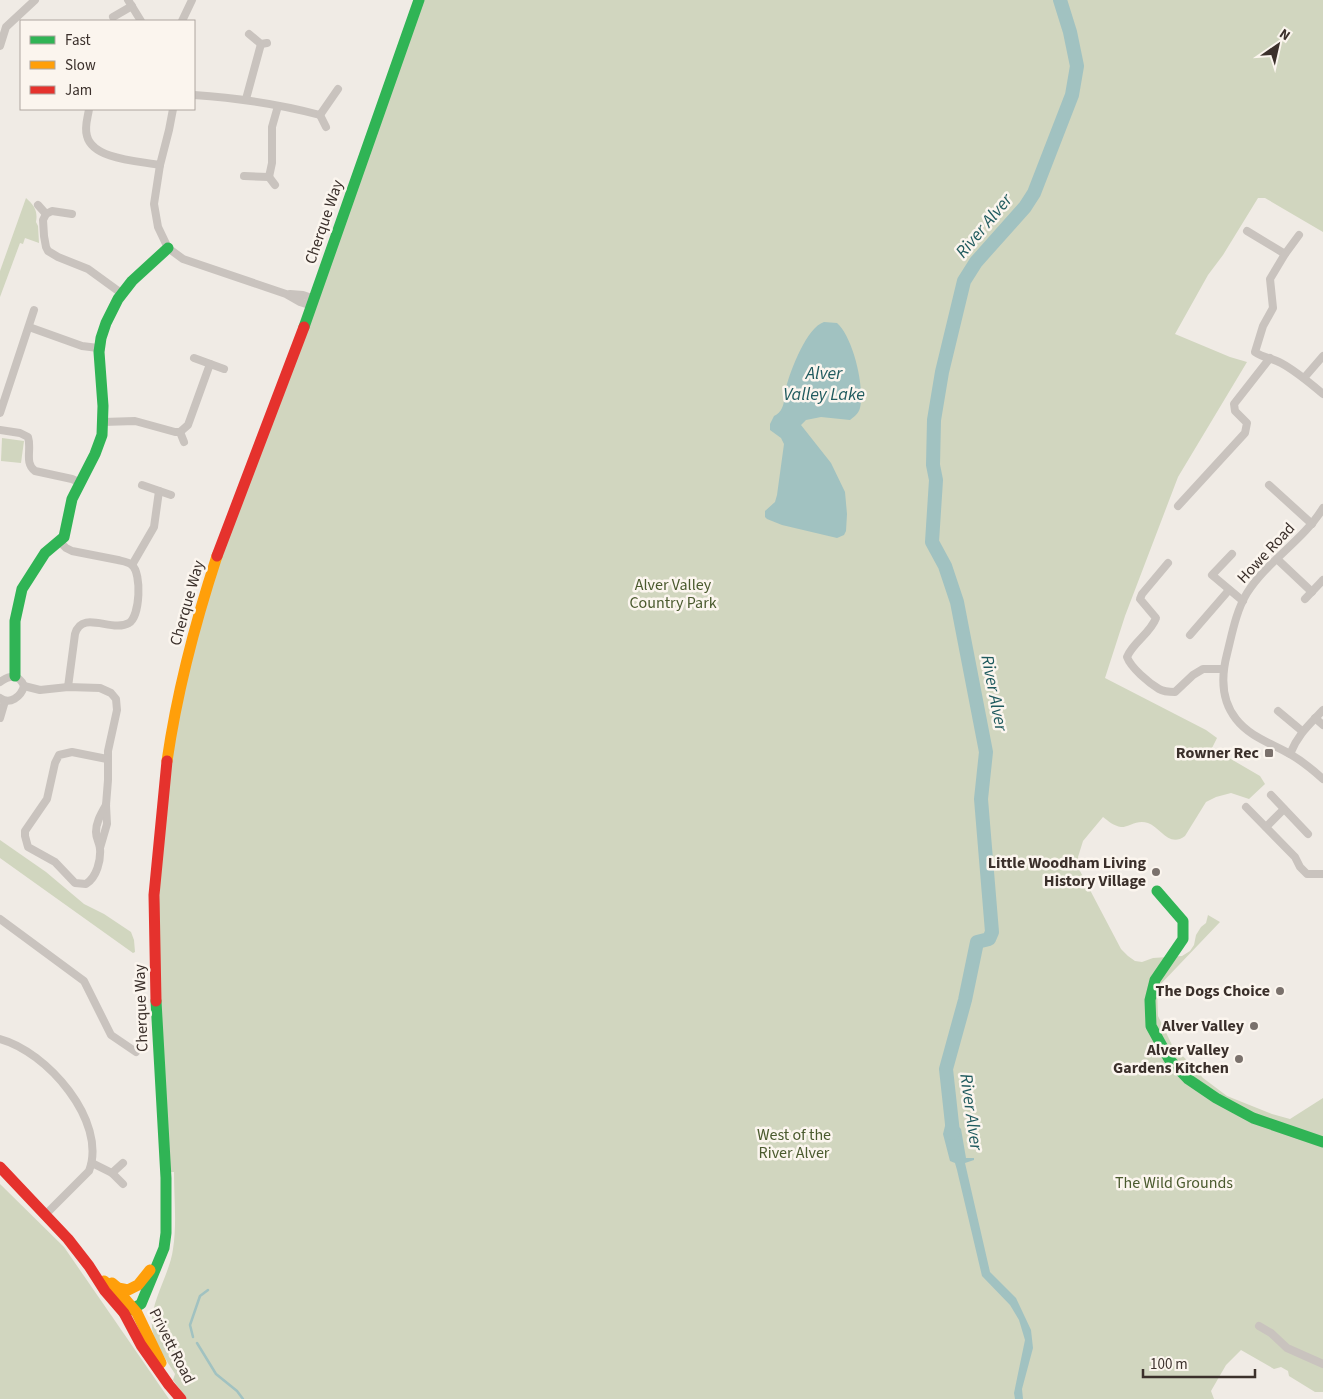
<svg xmlns="http://www.w3.org/2000/svg" width="1323" height="1399" font-family="'Source Sans 3',sans-serif">
  <style>
    .green { fill: #d1d6bf }
    .water { fill: #a1c2c1 }
    .lines { fill: none; stroke-linecap: round; stroke-linejoin: round }
    .stream { stroke: #a1c2c1; stroke-width: 2.5 }
    .river { stroke: #a1c2c1; stroke-width: 14 }
    .street { stroke: #c9c3be; stroke-width: 8 }
    .fast { stroke: #30b455; stroke-width: 11 }
    .slow { stroke: #ff9f0a; stroke-width: 11 }
    .jam { stroke: #e5322d; stroke-width: 11 }
    .poi-dot { fill: #7a716c; stroke: #fbf5ee; stroke-width: 2 }
    .labels { text-anchor: middle; dominant-baseline: central; stroke-width: 5; stroke-linejoin: round; paint-order: stroke }
    .street-label { font-size: 16px; fill: #3b302b; stroke: #fbf5ee }
    .park-label { font-size: 16px; fill: #4a5a2e; stroke: #fbf5ee }
    .poi-label { font-size: 16px; font-weight: bold; fill: #3b302b; stroke: #fbf5ee; text-anchor: end }
    .water-label { font-size: 18px; font-style: italic; fill: #1f5a5e; stroke: #fbf5ee }
  </style>
  <rect width="100%" height="100%" fill="#f0ebe5"/>
  <!-- green -->
  <g class="green">
    <path d="M419,0h904v232l-58,-34h-7l-35,57 -15,20 -33,59 55,23 17,5 -69,115 -53,139 -20,62 101,52 11,8 -5,10 48,28 5,8 -16,15 -18,-6 -15,4 -10,5 -21,34c-16,12 -24,-8 -37,-13 -11,-4 -18,4 -27,4 -7,-1 -13,-6 -18,-10l-20,24 -5,16 2,14 41,78 7,7 7,5 7,1 11,-4 29,-2 8,-5 4,-6 2,-10 5,-8 5,-4 2,-8 12,7 -63,66 1,28 15,31 17,16 13,15 24,18 45,18 18,5 33,-21v294h-8l-26,-16 -1,-5 -7,-4 -7,2 -33,-19 -15,15 -15,26 3,8h-1027l-14,-19 2,-6c-8,-13 -18,-26 -22,-41 -7,-25 17,-58 20,-84 4,-25 1,-51 1,-77h-4l-15,-184 10,-209 27,-137z"/>
    <path d="M26,198c8,7 12,13 10,24l2,4 1,17 -14,-5 -2,6 -3,-1 -20,54v-26z"/>
    <polygon points="2,438 24,441 21,463 1,461"/>
    <polygon points="0,840 46,872 84,904 104,914 131,932 134,940 135,952 133,953 0,858"/>
    <polygon points="0,1184 64,1247 169,1399 0,1399"/>
  </g>
  <!-- water -->
  <g class="water">
    <path d="M824,322l13,1c16,14 28,64 23,85 -1,5 -6,9 -10,12l-29,-3 -15,3 -5,5 30,38 14,29 2,22 -1,17 -2,4 -7,3 -55,-13 -15,-6 -2,-2v-6l10,-9 2,-7 7,-51 -3,-6 -11,-8v-6l4,-8c4,-2 6,-4 8,-8 3,-6 2,-13 4,-20 4,-17 21,-61 38,-66z"/>
    <polygon points="954,1115 957,1125 961,1129 966,1158 974,1158 974,1160 965,1163 990,1272 1016,1298 1031,1330 1033,1348 1022,1389 1023,1399 1015,1399 1014,1393 1025,1340 1019,1320 1010,1305 982,1276 957,1170 955,1163 950,1161 943,1134 947,1118"/>
  </g>
  <g class="lines">
    <!-- stream -->
    <g class="stream">
      <polyline points="193,1337 190,1325 200,1296 208,1290"/>
      <polyline points="197,1343 216,1374 237,1391 243,1399"/>
    </g>
    <!-- river -->
    <polyline class="river" points="953,1133 946,1069 965,1000 977,942 989,939 992,932 981,799 986,752 957,602 945,566 932,542 936,480 933,465 934,420 942,372 964,281 976,262 1025,207 1034,193 1072,95 1077,66 1070,32 1060,0"/>
    <!-- street -->
    <g class="street">
      <polyline points="128,0 141,21"/>
      <polyline points="113,17 132,6"/>
      <polyline points="182,21 192,0"/>
      <polyline points="249,34 261,44 267,43"/>
      <polyline points="0,46 6,27 35,0"/>
      <path d="M194,95c43,3 85,9 126,20l18,-26"/>
      <polyline points="246,99 261,44"/>
      <path d="M89,109c-1,8 -5,18 -2,27 6,24 53,25 73,29"/>
      <polyline points="173,109 169,130 160,165 154,204 158,227 168,248 183,259 286,294 300,302 312,306"/>
      <polyline points="320,115 326,127"/>
      <polyline points="244,176 269,177 272,163 272,127 278,106"/>
      <polyline points="269,177 275,185"/>
      <polyline points="38,205 46,214"/>
      <polyline points="72,214 52,211 46,214 43,220 44,236 46,247 48,251 58,257 88,269 121,293"/>
      <polyline points="1247,231 1285,254"/>
      <path d="M1299,235l-14,19 -15,25 3,29 -10,18 -8,26c8,6 17,6 26,11 15,8 29,20 42,31"/>
      <polyline points="290,294 303,295 315,299"/>
      <polyline points="29,327 82,346 98,348"/>
      <polyline points="194,358 224,369"/>
      <polyline points="1304,378 1323,356"/>
      <polyline points="0,413 34,310"/>
      <polyline points="103,422 135,421 175,432 180,432 188,425 210,364"/>
      <path d="M0,430l20,3 8,4c4,12 -4,26 7,34l37,8 9,4"/>
      <polyline points="180,432 184,442"/>
      <polyline points="142,485 171,495"/>
      <polyline points="1269,485 1312,524"/>
      <polyline points="1178,506 1245,433 1247,423 1235,411 1234,404 1270,358"/>
      <path d="M1323,508c-20,33 -56,53 -76,85 -11,18 -15,41 -20,61 -6,23 -6,46 9,65 14,18 35,24 54,35 12,7 23,16 33,25"/>
      <path d="M60,542l6,6 6,3c15,3 31,6 46,9 4,1 11,2 14,5 10,9 8,51 -3,58 -17,10 -47,-14 -54,11l-7,53"/>
      <polyline points="1232,554 1212,575 1243,601"/>
      <polyline points="1277,559 1312,592"/>
      <path d="M1168,563l-26,31 -2,5 16,19c-6,16 -23,24 -29,39 4,11 22,26 32,32 5,3 11,3 16,3l18,-17 10,-6h20"/>
      <polyline points="132,565 154,527 159,491"/>
      <polyline points="1305,599 1323,580"/>
      <polyline points="1190,635 1229,590"/>
      <path d="M0,682c10,-7 19,-8 24,4 -3,11 -14,19 -24,12"/>
      <polyline points="24,686 40,690 68,687 100,688 111,693 116,699 117,710 108,751 108,780 106,805 107,824 100,848"/>
      <polyline points="1278,711 1302,731"/>
      <polyline points="0,718 5,701"/>
      <polyline points="1315,718 1323,725"/>
      <path d="M1290,754c8,-20 19,-29 33,-44"/>
      <polyline points="1271,795 1308,834"/>
      <path d="M106,805c-5,9 -10,17 -10,27 0,6 3,10 4,16 1,12 -3,29 -14,36l-11,-1 -20,-21 -27,-15 -3,-11v-5l22,-32 8,-36 4,-8 13,-3 35,7"/>
      <polyline points="1246,807 1295,857 1300,867 1307,874 1323,874"/>
      <polyline points="1266,827 1284,809"/>
      <polyline points="0,919 84,981 111,1035 136,1052"/>
      <path d="M0,1039c46,12 108,82 89,132l-44,44"/>
      <polyline points="92,1163 112,1173 123,1184"/>
      <polyline points="112,1173 123,1163"/>
      <polyline points="1259,1326 1271,1333 1287,1348 1323,1364"/>
    </g>
    <!-- fast -->
    <g class="fast">
      <polyline points="304,327 419,0"/>
      <polyline points="15,676 15,621 22,589 45,553 64,537 72,499 95,454 102,435 103,406 99,352 101,338 106,323 118,299 132,281 168,248"/>
      <polyline points="1157,891 1183,921 1183,939 1155,980 1150,1000 1151,1026 1169,1059 1188,1079 1216,1098 1253,1118 1323,1142"/>
      <polyline points="124,1313 141,1304 164,1248 166,1233 166,1178 156,1001"/>
    </g>
    <!-- slow -->
    <g class="slow">
      <path d="M167,761c10,-69 28,-138 50,-205"/>
      <polyline points="104,1281 126,1300 137,1313 161,1363"/>
      <polyline points="112,1283 118,1288 128,1290 138,1285 150,1270"/>
    </g>
    <!-- jam -->
    <g class="jam">
      <polyline points="217,556 304,327"/>
      <polyline points="156,1001 154,895 167,761"/>
      <polyline points="0,1167 68,1239 89,1266 105,1291 124,1313 141,1345 169,1385 181,1399"/>
    </g>
  </g>
  <!-- markers -->
  <g class="poi-dot">
    <rect x="1264" y="748" width="10" height="10" rx="2.5"/>
    <circle cx="1156" cy="872" r="5"/>
    <circle cx="1280" cy="991" r="5"/>
    <circle cx="1254" cy="1026" r="5"/>
    <circle cx="1239" cy="1059" r="5"/>
  </g>
  <g class="labels">
    <!-- street labels -->
    <g class="street-label">
      <text transform="translate(324 222) rotate(-71)">Cherque Way</text>
      <text transform="translate(1266 553) rotate(-47)">Howe Road</text>
      <text transform="translate(187 603) rotate(-74)">Cherque Way</text>
      <text transform="translate(141 1008) rotate(-92)">Cherque Way</text>
      <text transform="translate(172 1346) rotate(63)">Privett Road</text>
    </g>
    <!-- park labels -->
    <g class="park-label">
      <text x="673" y="585">Alver Valley<tspan x="673" dy="18">Country Park</tspan></text>
      <text x="794" y="1135">West of the<tspan x="794" dy="18">River Alver</tspan></text>
      <text x="1174" y="1183">The Wild Grounds</text>
    </g>
    <!-- poi labels -->
    <g class="poi-label">
      <text x="1259" y="753">Rowner Rec</text>
      <text x="1146" y="863">Little Woodham Living<tspan x="1146" dy="18">History Village</tspan></text>
      <text x="1270" y="991">The Dogs Choice</text>
      <text x="1244" y="1026">Alver Valley</text>
      <text x="1229" y="1050">Alver Valley<tspan x="1229" dy="18">Gardens Kitchen</tspan></text>
    </g>
    <!-- water labels -->
    <g class="water-label">
      <text transform="translate(984 226) rotate(-50)">River Alver</text>
      <text x="824" y="373">Alver<tspan x="824" dy="21">Valley Lake</tspan></text>
      <text transform="translate(994 693) rotate(79)">River Alver</text>
      <text transform="translate(971 1112) rotate(82)">River Alver</text>
    </g>
  </g>
  <!-- legend -->
  <rect x="20" y="20" width="175" height="90" fill="#fbf5ee" stroke="#aea6a0"/>
  <rect x="30" y="36" width="25" height="8" fill="#30b455" stroke="#aea6a0"/>
  <text x="65" y="45" font-size="15" fill="#3b302b">Fast</text>
  <rect x="30" y="61" width="25" height="8" fill="#ff9f0a" stroke="#aea6a0"/>
  <text x="65" y="70" font-size="15" fill="#3b302b">Slow</text>
  <rect x="30" y="86" width="25" height="8" fill="#e5322d" stroke="#aea6a0"/>
  <text x="65" y="95" font-size="15" fill="#3b302b">Jam</text>
  <!-- north arrow -->
  <g transform="translate(1278 45) rotate(34)" stroke="#fbf5ee" stroke-width="4" paint-order="stroke">
  <path d="M0-4L9 19L0 12L-9 19Z" fill="#3b302b"/>
  <text y="-8" font-size="14" font-weight="bold" text-anchor="middle" fill="#3b302b">N</text>
  </g>
  <!-- scale -->
  <path d="M1143 1369v8h112v-8" fill="none" stroke="#3b302b" stroke-width="2.5"/>
  <text x="1150" y="1369" font-size="15" fill="#3b302b" stroke="#fbf5ee" stroke-width="4" paint-order="stroke">100 m</text>
</svg>
